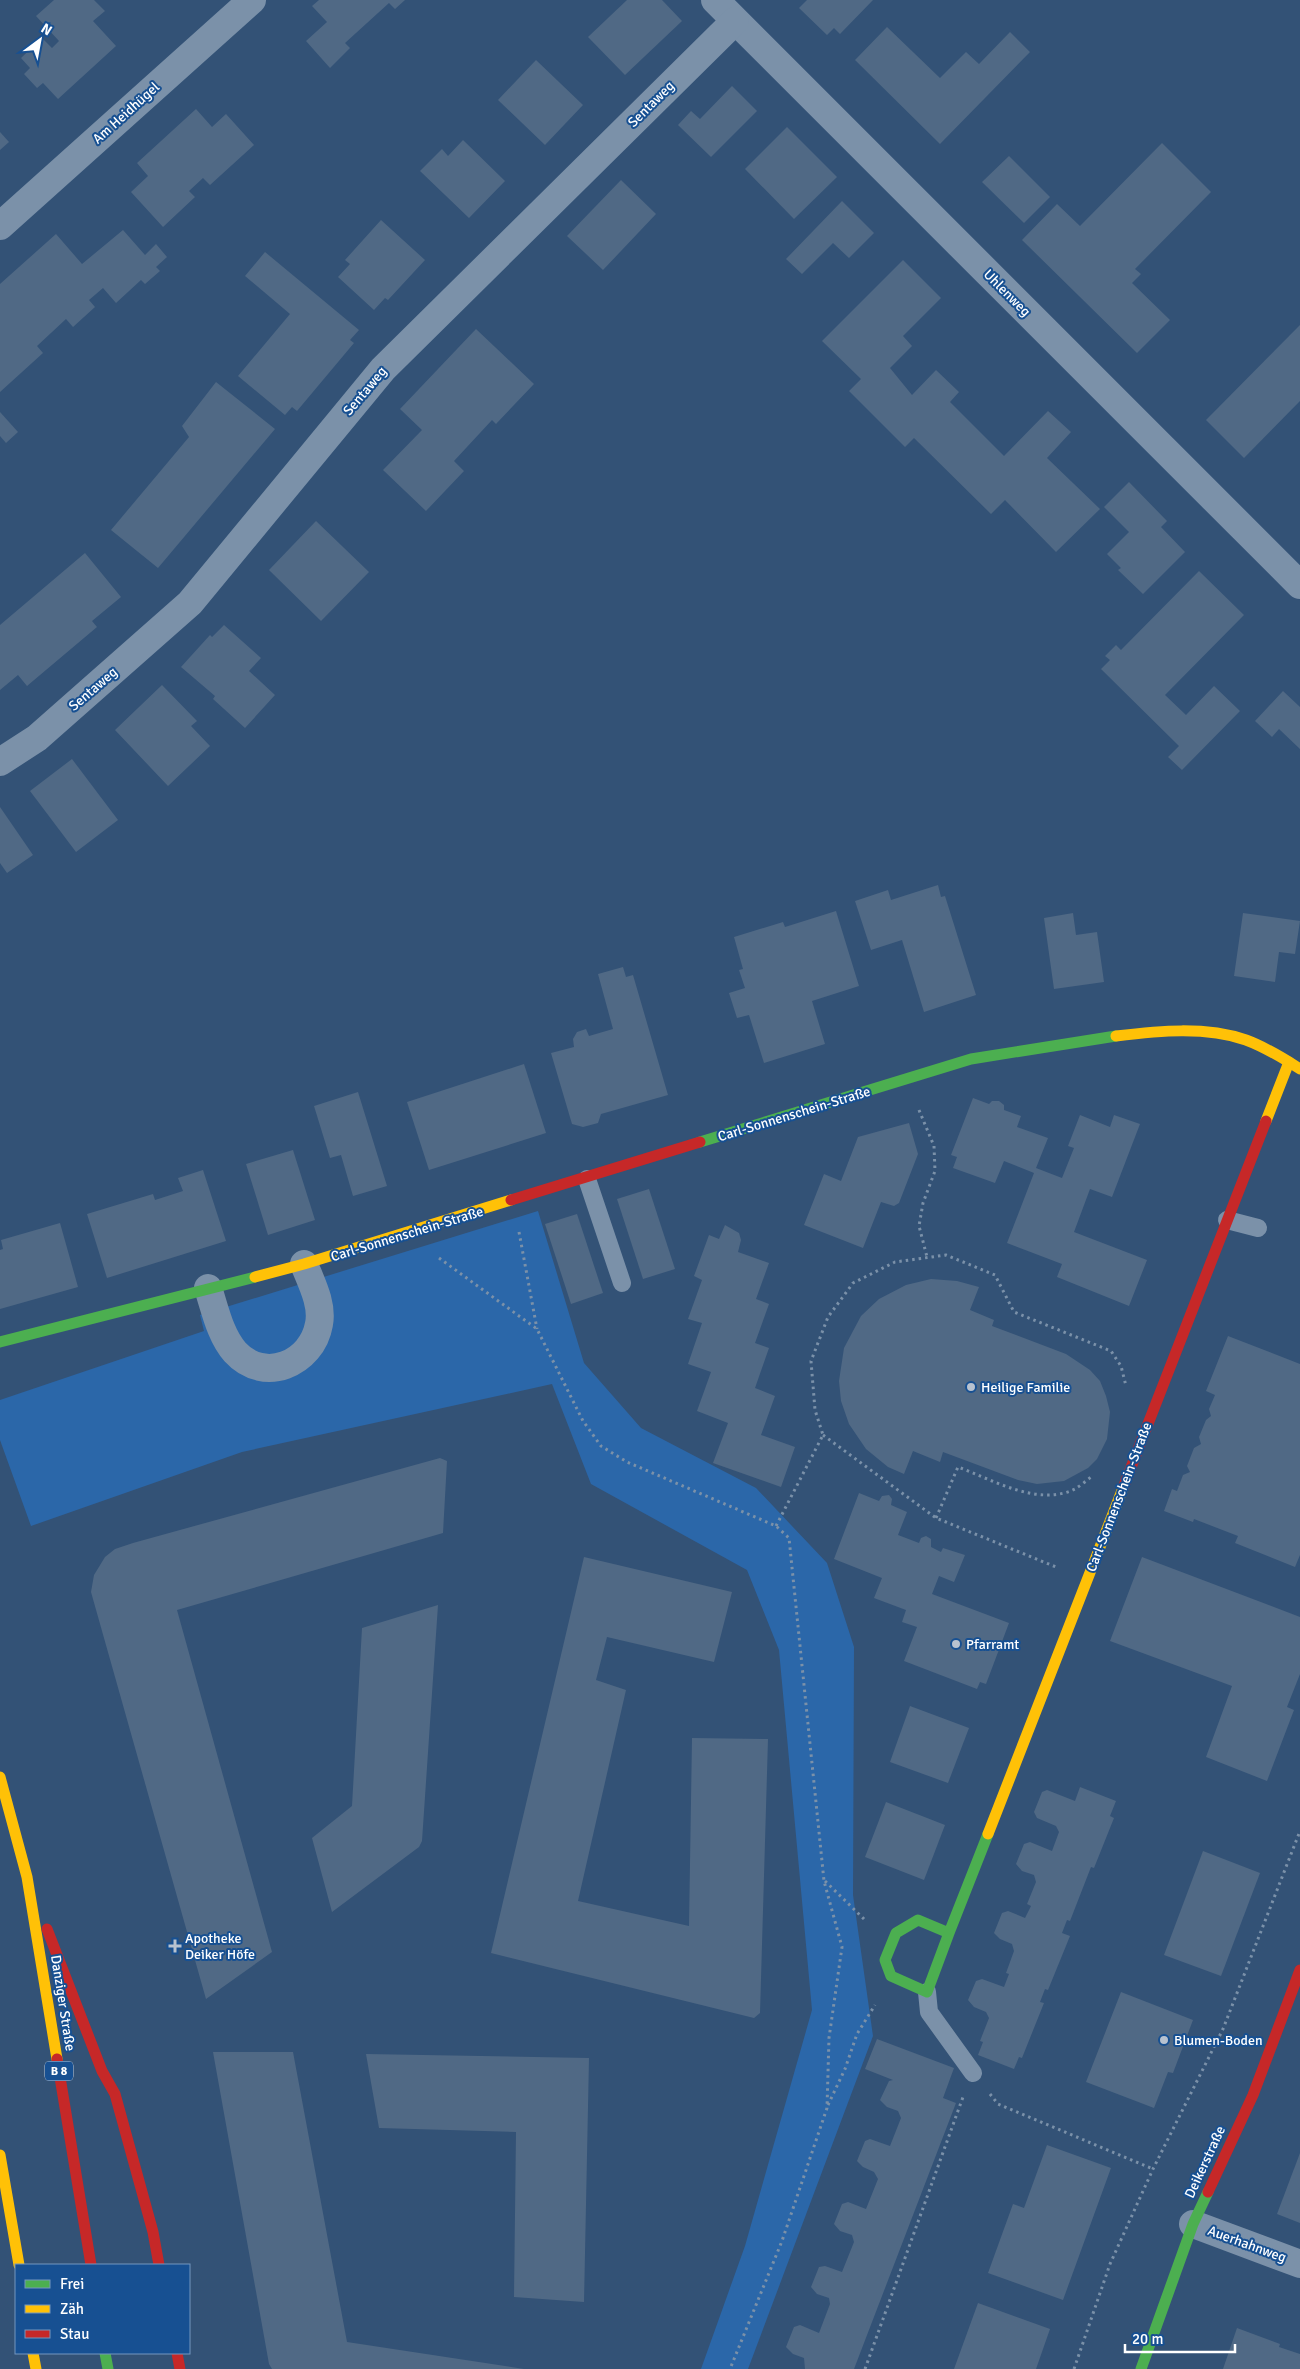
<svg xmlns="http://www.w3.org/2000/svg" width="1300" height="2369" font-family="Signika,sans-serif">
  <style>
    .green { fill: #2b67a9 }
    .building { fill: #506985 }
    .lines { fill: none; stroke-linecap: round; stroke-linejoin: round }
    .path { stroke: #7b91a9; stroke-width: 3; stroke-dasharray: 2.5 4; stroke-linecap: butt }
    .lane { stroke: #7b91a9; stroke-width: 18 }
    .street { stroke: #7b91a9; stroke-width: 28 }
    .fast { stroke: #4caf50; stroke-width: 11 }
    .slow { stroke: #ffc107; stroke-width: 11 }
    .jam { stroke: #c62828; stroke-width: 11 }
    .poi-dot { fill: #b8c2cf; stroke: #175092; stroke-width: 2 }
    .labels { text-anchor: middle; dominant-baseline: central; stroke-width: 4; stroke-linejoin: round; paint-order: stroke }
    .shield { fill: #175092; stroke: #b9cade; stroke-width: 1 }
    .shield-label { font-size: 12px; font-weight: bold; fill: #fff }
    .street-label { font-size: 14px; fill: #fff; stroke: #175092 }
    .poi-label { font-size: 14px; fill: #fff; stroke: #175092; text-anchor: start }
  </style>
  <rect width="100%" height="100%" fill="#335276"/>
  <!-- green -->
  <polygon class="green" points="538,1211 584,1363 641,1428 756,1488 827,1563 854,1647 853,1895 873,2036 748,2369 701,2369 745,2246 812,2010 779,1650 747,1570 591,1484 552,1384 242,1452 31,1526 0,1440 0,1400 204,1331 200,1315"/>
  <!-- building -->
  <g class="building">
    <polygon points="54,0 94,0 105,11 93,21 116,46 58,99 43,83 37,88 24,74 30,68 21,58 42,38 52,48 59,41 36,16"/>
    <polygon points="319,0 405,0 395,9 389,3 345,43 350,48 330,68 306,41 327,22 312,6"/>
    <polygon points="627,0 662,0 682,21 625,75 588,37"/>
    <polygon points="807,0 873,0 840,34 834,28 827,35 799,8"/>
    <polygon points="887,27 940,78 966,52 979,64 1010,32 1030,52 940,144 855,60"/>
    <polygon points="536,60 583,105 545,145 498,100"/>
    <polygon points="732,86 757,111 711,157 678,125 691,111 700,119"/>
    <polygon points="196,109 212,127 226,114 254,145 210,185 203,178 189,191 195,197 163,227 131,192 148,176 137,163"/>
    <polygon points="787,127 837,177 794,219 745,169"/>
    <polygon points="0,132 9,142 0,150"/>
    <polygon points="463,140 505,181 469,218 420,171 442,149 448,156"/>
    <polygon points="1162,143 1211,192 1135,269 1141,274 1132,283 1170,320 1137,353 1022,240 1057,204 1080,226"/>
    <polygon points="1009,156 1050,197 1024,223 982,182"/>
    <polygon points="621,180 656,214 603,270 567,236"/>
    <polygon points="842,201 874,233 849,258 833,243 802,274 786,259"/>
    <polygon points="381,220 425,260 388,300 385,298 374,310 338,277 350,264 345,260"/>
    <polygon points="123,230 145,255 156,244 167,257 156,267 160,271 145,284 141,280 116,303 103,288 89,300 95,307 73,327 66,319 37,346 43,353 0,392 0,284 56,234 82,264"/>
    <polygon points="265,252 359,330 350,340 354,343 297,411 292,407 285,415 238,376 290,314 245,276"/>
    <polygon points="903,260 941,298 903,336 912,346 890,368 912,395 936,370 959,392 950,402 1004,456 1048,411 1071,432 1047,458 1100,509 1056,552 1005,500 991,514 914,438 905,447 849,391 861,379 822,341"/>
    <polygon points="1300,325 1300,401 1244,458 1206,420"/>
    <polygon points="476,329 534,384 496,424 492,420 454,461 464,471 426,511 383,470 422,430 400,409"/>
    <polygon points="216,382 275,429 158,568 111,530 189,437 182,426"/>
    <polygon points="0,412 18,432 6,443 0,436"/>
    <polygon points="1129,482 1167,521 1161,527 1185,552 1143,594 1118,570 1121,568 1107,554 1129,532 1104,507"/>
    <polygon points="316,521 369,572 321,621 269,570"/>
    <polygon points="85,553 121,597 92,621 97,627 27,686 18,675 0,690 0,625"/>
    <polygon points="1199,571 1244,615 1165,695 1186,715 1214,686 1240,711 1182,770 1168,757 1179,746 1101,669 1110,660 1105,656 1116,645 1121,650"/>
    <polygon points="224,625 261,658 249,671 275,695 245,728 213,699 215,696 181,667 210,635 212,637"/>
    <polygon points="162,685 197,721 191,726 210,746 168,786 115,730"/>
    <polygon points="1283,691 1300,707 1300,749 1279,729 1272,737 1255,721"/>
    <polygon points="72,759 118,820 76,852 30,791"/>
    <polygon points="0,807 33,855 7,873 0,863"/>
    <polygon points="938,885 941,897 945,896 976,995 924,1012 902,940 871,950 855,901 888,890 891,900"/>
    <polygon points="836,911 859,986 812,1001 825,1044 764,1063 749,1015 737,1018 729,993 745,988 739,970 743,969 734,937 783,922 785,927"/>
    <polygon points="1073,913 1076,935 1097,932 1104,982 1054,989 1044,918"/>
    <polygon points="1243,913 1300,921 1295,954 1279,952 1275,982 1234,976"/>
    <polygon points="623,967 626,977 633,975 668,1095 601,1114 598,1123 583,1127 572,1124 551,1053 574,1047 573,1039 577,1032 586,1029 589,1036 613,1029 598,974"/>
    <polygon points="524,1064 546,1133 429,1170 407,1102"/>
    <polygon points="358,1092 387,1186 353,1196 341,1155 330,1158 314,1106"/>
    <polygon points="973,1098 989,1104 992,1101 999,1101 1004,1105 1004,1110 1021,1116 1017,1127 1048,1138 1036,1168 1062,1178 1074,1148 1068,1146 1080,1115 1110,1127 1114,1115 1140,1124 1112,1197 1090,1189 1074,1232 1147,1260 1129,1306 1057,1277 1062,1264 1007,1243 1034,1173 1004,1161 995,1183 953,1168 957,1157 951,1155"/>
    <polygon points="909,1123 918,1154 899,1203 894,1206 881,1202 863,1248 804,1225 824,1174 841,1181 858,1137"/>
    <polygon points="293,1150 315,1220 268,1235 246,1164"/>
    <polygon points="203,1170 226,1241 107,1278 87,1214 153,1194 155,1200 183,1191 178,1178"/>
    <polygon points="649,1189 675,1269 643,1279 617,1199"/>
    <polygon points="577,1214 603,1293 571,1304 545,1224"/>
    <polygon points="60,1223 78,1287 0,1309 0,1250 3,1249 1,1240"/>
    <polygon points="725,1225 739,1233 741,1240 738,1252 769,1263 756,1299 769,1304 755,1343 769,1348 755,1388 775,1396 761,1435 795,1447 781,1487 713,1463 728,1423 697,1411 711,1372 688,1364 702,1323 688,1319 702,1280 694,1276 709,1235 719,1239"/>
    <polygon points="931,1279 957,1281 979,1287 970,1310 994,1320 992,1326 1066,1354 1090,1370 1100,1381 1106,1396 1110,1412 1107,1439 1097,1459 1088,1468 1064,1481 1037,1484 1018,1480 943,1452 940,1462 913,1451 904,1474 888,1467 866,1449 849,1424 841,1401 839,1381 844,1348 861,1316 879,1299 906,1285"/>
    <polygon points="1228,1336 1300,1364 1300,1555 1295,1567 1235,1543 1238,1536 1194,1519 1193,1522 1164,1511 1172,1489 1177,1491 1183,1475 1190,1472 1187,1466 1194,1448 1201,1444 1199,1437 1206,1420 1211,1416 1209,1409 1215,1395 1206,1391"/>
    <polygon points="440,1458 447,1461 443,1533 177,1610 272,1952 206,1999 91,1592 94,1575 105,1557 115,1549 133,1543"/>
    <polygon points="859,1493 879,1501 882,1496 889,1495 892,1499 891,1505 907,1512 898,1535 919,1543 921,1538 926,1536 931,1539 931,1547 941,1552 943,1548 965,1555 954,1582 939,1576 932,1594 1009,1623 986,1684 980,1682 977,1689 904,1661 917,1627 902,1622 906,1610 874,1598 882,1578 834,1559"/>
    <polygon points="584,1557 732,1592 714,1662 607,1637 596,1680 626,1690 578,1901 689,1926 692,1738 768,1739 760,2013 754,2018 491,1953"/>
    <polygon points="1142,1557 1300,1617 1300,1674 1287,1707 1294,1710 1267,1781 1206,1757 1232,1686 1110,1641"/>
    <polygon points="438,1605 422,1841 419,1847 332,1912 312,1838 352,1806 362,1628"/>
    <polygon points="910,1706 969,1728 948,1783 890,1762"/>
    <polygon points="1080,1787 1116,1801 1110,1816 1114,1818 1094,1868 1091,1867 1070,1921 1067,1920 1062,1933 1070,1936 1048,1990 1045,1989 1040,2002 1044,2003 1022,2058 1019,2057 1014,2069 978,2055 983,2042 980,2041 989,2018 986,2012 974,2007 968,2000 976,1981 982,1979 1004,1987 1009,1974 1006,1973 1014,1951 1012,1944 1000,1939 994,1933 1002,1913 1008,1911 1025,1918 1031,1906 1027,1904 1036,1882 1034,1875 1022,1871 1016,1864 1024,1844 1030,1842 1052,1851 1059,1832 1056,1826 1037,1818 1034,1812 1042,1792 1047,1790 1075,1801"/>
    <polygon points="886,1802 945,1825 924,1880 865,1857"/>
    <polygon points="1203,1851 1260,1873 1221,1976 1164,1955"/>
    <polygon points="1121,1992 1193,2020 1173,2073 1168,2072 1154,2108 1086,2082"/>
    <polygon points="877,2039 954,2068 943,2098 956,2103 854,2369 805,2369 804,2358 793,2354 786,2347 794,2327 800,2325 819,2333 830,2304 829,2298 817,2294 811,2287 819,2267 825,2266 842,2272 854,2242 852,2235 840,2231 834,2224 842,2204 848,2202 866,2209 878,2179 874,2172 863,2167 857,2161 865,2141 870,2139 890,2146 901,2118 898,2111 887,2107 880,2100 889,2081 893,2080 865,2069"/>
    <polygon points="213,2052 293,2052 347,2342 524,2369 272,2369 269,2364"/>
    <polygon points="366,2054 589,2058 584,2302 514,2297 516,2132 379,2128"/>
    <polygon points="1047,2145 1111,2168 1063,2300 988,2273 1013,2204 1024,2208"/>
    <polygon points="1300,2153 1300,2223 1277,2214"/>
    <polygon points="978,2303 1050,2329 1036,2369 954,2369"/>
    <polygon points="1237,2328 1280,2344 1279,2347 1300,2354 1300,2369 1223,2369"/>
  </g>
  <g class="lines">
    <!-- path -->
    <g class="path">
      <polyline points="919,1110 934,1146 935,1171 923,1203 919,1226 927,1257"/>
      <polyline points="519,1232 537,1329"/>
      <polyline points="439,1258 537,1329 583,1421 601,1446 627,1462 776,1526 789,1538 824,1881 842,1947 829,2038 827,2108 782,2241 730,2369"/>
      <polyline points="823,1435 936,1518 1056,1567"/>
      <path d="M936,1518l22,-51c35,13 80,40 117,22 5,-3 11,-8 16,-12"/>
      <polyline points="776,1526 823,1435 815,1410 811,1361 828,1317 853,1283 895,1262 946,1255 995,1275 1014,1312 1111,1351 1121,1366 1126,1386"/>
      <polyline points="825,1881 865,1920"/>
      <polyline points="990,2094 998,2104 1153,2169"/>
      <polyline points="828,2105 845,2069 857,2034 875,2005"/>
      <polyline points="865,2369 963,2097"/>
      <polyline points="1074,2369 1110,2264 1153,2169 1223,2029 1300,1831"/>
    </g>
    <!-- lane -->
    <g class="lane">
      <polyline points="587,1179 622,1283"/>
      <polyline points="1227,1220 1258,1228"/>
      <polyline points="927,1992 929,2012 973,2073"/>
    </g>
    <!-- street -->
    <g class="street">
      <polyline points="715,0 1300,585"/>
      <polyline points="0,226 252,0"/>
      <polyline points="0,762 37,738 190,603 383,369 735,21"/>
      <path d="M208,1288c7,21 12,47 27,64 29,32 77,12 84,-28 4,-20 -8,-42 -15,-60"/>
      <polyline points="1193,2224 1300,2264"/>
    </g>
    <!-- fast -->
    <g class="fast">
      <polyline points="700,1142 971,1059 1116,1036"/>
      <polyline points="0,1342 255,1277"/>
      <polyline points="949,1933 927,1992 891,1976 885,1960 896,1933 918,1920 949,1933 988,1834"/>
      <polyline points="105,2353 108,2369"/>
      <polyline points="1141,2369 1193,2224 1208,2192"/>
    </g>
    <!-- slow -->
    <g class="slow">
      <path d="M1116,1036c42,-5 89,-10 130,4 19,7 37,18 54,29"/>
      <polyline points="1266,1121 1289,1062"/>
      <polyline points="255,1277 304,1264 511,1200"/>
      <polyline points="0,1777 27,1877 57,2059"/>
      <polyline points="988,1834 1123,1488"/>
      <polyline points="0,2155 19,2265"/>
      <polyline points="33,2353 36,2369"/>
    </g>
    <!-- jam -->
    <g class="jam">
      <polyline points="511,1200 700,1142"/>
      <polyline points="1123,1488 1266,1121"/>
      <polyline points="47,1929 102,2071 115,2094 153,2232 159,2265"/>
      <polyline points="57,2059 91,2265"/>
      <polyline points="1208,2192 1253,2095 1300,1970"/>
      <polyline points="177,2353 180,2369"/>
    </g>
  </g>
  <!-- markers -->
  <g class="poi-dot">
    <circle cx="971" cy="1387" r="5"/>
    <circle cx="956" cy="1644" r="5"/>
    <path d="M172.5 1938.5h5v5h5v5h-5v5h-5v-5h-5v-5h5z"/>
    <circle cx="1164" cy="2040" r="5"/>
  </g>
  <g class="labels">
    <!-- shield labels -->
    <rect class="shield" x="45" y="2061.5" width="28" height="19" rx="4"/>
    <g class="shield-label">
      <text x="59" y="2071">B 8</text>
    </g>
    <!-- street labels -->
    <g class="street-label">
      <text transform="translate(651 104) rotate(-45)">Sentaweg</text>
      <text transform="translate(126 113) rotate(-42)">Am Heidhügel</text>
      <text transform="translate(1007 293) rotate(45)">Uhlenweg</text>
      <text transform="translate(365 391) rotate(-50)">Sentaweg</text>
      <text transform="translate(93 689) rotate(-41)">Sentaweg</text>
      <text transform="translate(794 1114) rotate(-17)">Carl-Sonnenschein-Straße</text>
      <text transform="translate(407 1234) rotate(-17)">Carl-Sonnenschein-Straße</text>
      <text transform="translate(1119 1497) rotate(-69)">Carl-Sonnenschein-Straße</text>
      <text transform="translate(63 2003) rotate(81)">Danziger Straße</text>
      <text transform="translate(1205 2162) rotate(-65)">Deikerstraße</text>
      <text transform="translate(1247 2244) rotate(20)">Auerhahnweg</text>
    </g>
    <!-- poi labels -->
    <g class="poi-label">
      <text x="981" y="1387">Heilige Familie</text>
      <text x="966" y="1644">Pfarramt</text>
      <text x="185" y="1938">Apotheke<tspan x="185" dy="16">Deiker Höfe</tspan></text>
      <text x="1174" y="2040">Blumen-Boden</text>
    </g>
  </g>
  <!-- legend -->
  <rect x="15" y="2264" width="175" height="90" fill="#175092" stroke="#7496be"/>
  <rect x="25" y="2280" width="25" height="8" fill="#4caf50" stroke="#7496be"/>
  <text x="60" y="2289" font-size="15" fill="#ffffff">Frei</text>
  <rect x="25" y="2305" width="25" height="8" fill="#ffc107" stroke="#7496be"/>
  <text x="60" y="2314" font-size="15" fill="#ffffff">Zäh</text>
  <rect x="25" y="2330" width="25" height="8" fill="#c62828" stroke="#7496be"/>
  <text x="60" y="2339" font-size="15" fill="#ffffff">Stau</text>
  <!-- north arrow -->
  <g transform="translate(40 40) rotate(32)" stroke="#175092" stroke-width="4" paint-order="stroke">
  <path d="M0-4L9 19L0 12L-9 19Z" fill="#ffffff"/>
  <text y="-8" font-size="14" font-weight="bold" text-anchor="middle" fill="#ffffff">N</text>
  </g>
  <!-- scale -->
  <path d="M1125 2344v8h110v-8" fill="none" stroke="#ffffff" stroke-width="2.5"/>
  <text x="1132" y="2344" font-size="15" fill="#ffffff" stroke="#175092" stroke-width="4" paint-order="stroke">20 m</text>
</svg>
